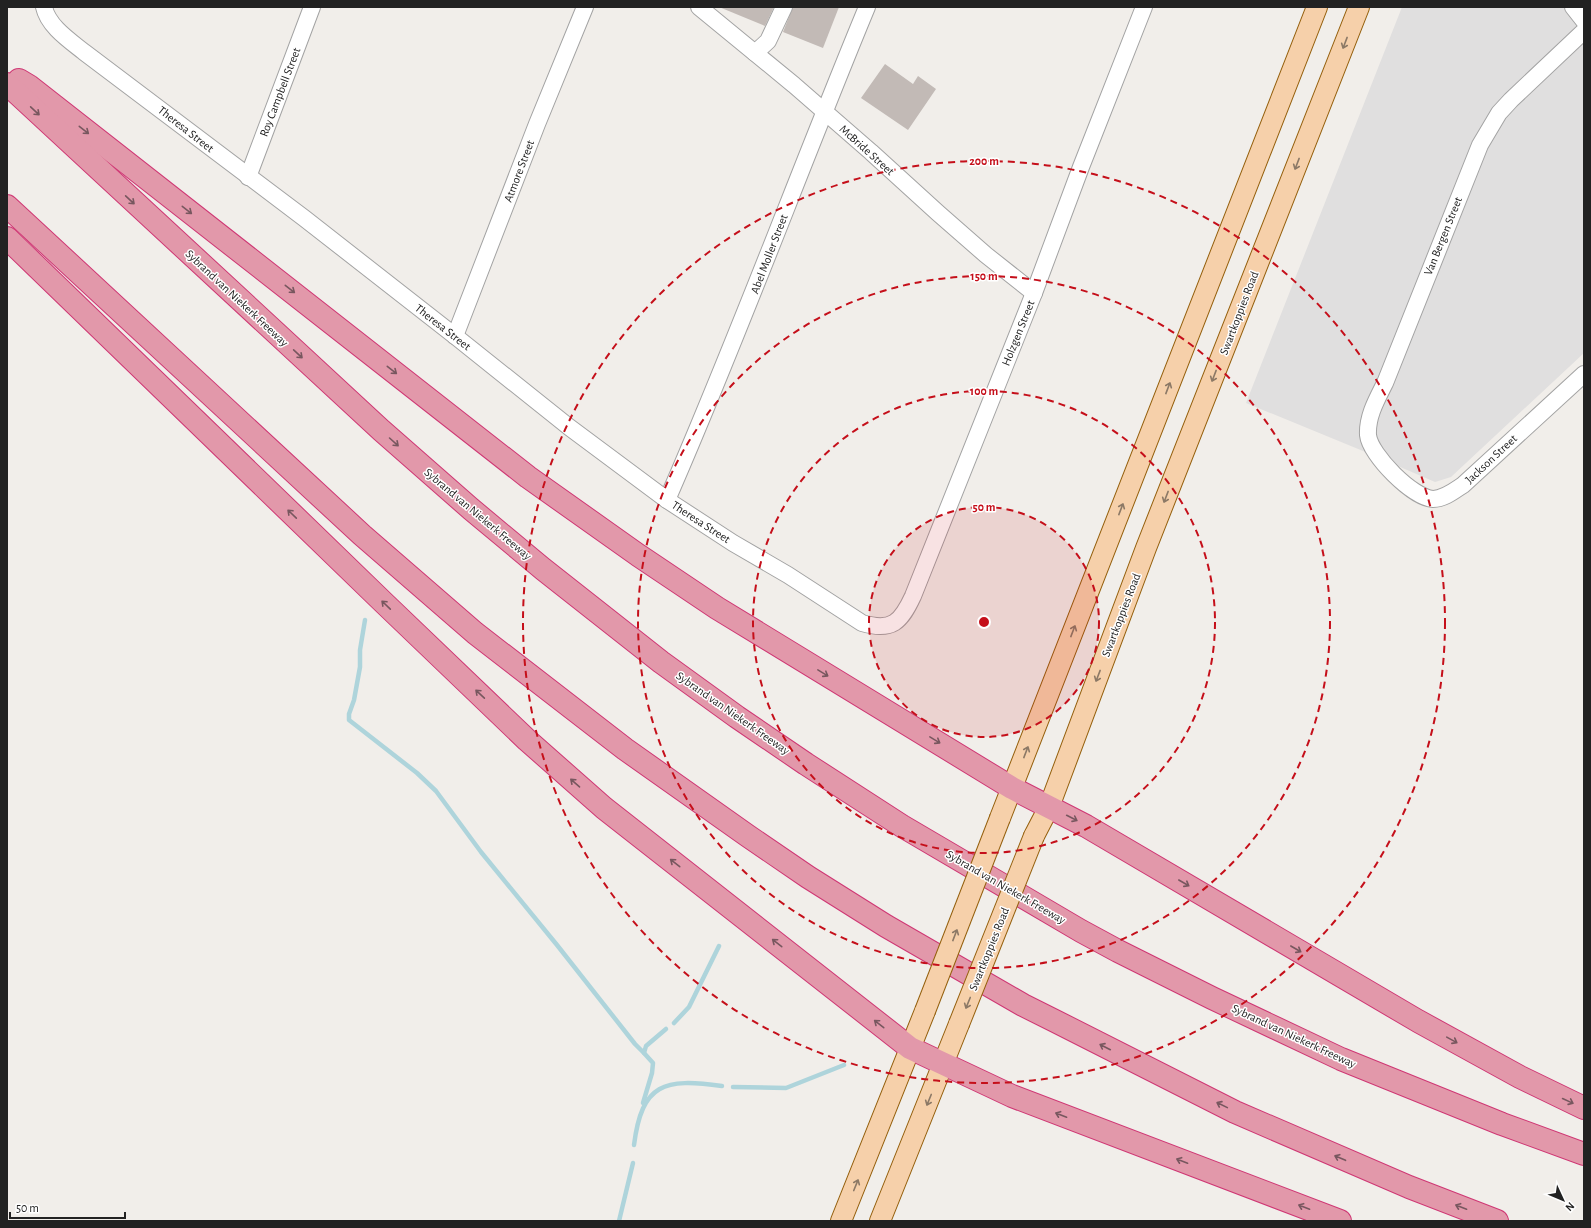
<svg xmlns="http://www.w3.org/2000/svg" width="1591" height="1228" font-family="'Alegreya Sans',sans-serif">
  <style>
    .residential { fill: #e0dfdf }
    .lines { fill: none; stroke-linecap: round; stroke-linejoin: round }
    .stream { stroke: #aed4db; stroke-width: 4.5 }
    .building { fill: #c2bab6 }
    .minor-casing { stroke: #a3a3a3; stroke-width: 18 }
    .major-casing { stroke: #945f0c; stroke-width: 22 }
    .highway-casing { stroke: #cf3774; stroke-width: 24 }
    .minor { stroke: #fff; stroke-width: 16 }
    .major { stroke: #f6d0aa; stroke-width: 20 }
    .highway { stroke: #e298aa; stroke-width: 22 }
    .major-bridge-casing { stroke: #945f0c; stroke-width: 22; stroke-linecap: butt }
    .major-bridge { stroke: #f6d0aa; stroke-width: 20 }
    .oneway { stroke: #8c7966 }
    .oneway2 { stroke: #78575f }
    .ring { fill: none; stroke: #c50f1a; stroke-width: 2; stroke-dasharray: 7 5 }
    .labels { text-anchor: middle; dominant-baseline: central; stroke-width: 3; stroke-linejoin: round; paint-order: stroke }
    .street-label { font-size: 12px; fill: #222; stroke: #fff }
    .centre { fill: #c50f1a; stroke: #fff; stroke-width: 2 }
    .ring-label { font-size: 12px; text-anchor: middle; font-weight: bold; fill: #c50f1a; stroke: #fff; stroke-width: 3; stroke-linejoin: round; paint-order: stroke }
  </style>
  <rect width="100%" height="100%" fill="#f1eeea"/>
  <!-- residential -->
  <polygon class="residential" points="1402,7 1584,7 1584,353 1451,477 1435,482 1363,451 1246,403"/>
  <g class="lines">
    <!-- stream -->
    <g class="stream">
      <polyline points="365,620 360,650 360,667 354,700 349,714 349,720 417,773 436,791 481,852 557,945 635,1044 644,1053"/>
      <polyline points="674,1023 689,1007 719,946"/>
      <polyline points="733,1087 786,1088 844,1065"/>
      <polyline points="643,1103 652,1073 653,1063 644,1053 646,1046 666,1029"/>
      <path d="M634,1145c8,-62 30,-67 88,-59"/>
      <polyline points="619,1221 633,1163"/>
    </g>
  </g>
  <!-- building -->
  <g class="building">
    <polygon points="719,7 774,7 765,26"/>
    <polygon points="793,7 839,7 823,48 783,32"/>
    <polygon points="885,64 913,84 918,76 936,89 908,130 861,98"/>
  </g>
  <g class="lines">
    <!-- minor casing -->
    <g class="minor-casing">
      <g id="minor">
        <path d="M44,7c4,19 25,33 40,45l220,166 151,118 114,91 98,73 66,43 55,32 74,48c30,9 39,-1 51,-27l121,-303 47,-126 63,-160"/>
        <polyline points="699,7 794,85 871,152 938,213 986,255 1034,293"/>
        <polyline points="1573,7 1584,21"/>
        <path d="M1584,31l-73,69 -12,13 -19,32 -95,238c-8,16 -18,33 -17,52 2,20 45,63 65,64 11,0 21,-8 30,-14l121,-111"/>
        <polyline points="755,53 768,41 784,7"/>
        <polyline points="248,177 312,7"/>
        <polyline points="455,336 537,124 585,7"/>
        <path d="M667,500c71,-162 132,-329 200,-493"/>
      </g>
    </g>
    <!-- major casing -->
    <g class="major-casing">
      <g id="major">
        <polyline points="1000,818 1317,7"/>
        <polyline points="1034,836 1049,807 1146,548 1359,7"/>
        <polyline points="841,1221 925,1011"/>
        <polyline points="880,1221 959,1024"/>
      </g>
    </g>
    <!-- highway casing -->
    <g class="highway-casing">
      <g id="highway">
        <polyline points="19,80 29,86 528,477 638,555 717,608 1012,788 1086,826 1418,1021 1520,1077 1584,1108"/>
        <polyline points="7,84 381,430 471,509 543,569 661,662 737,717 806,764 902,826 1081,931 1118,951 1212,998 1341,1059 1502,1124 1584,1154"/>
        <polyline points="7,206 362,535 475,633 625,749 748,836 808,877 886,926 1023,1005 1055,1021 1235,1112 1409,1187 1497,1221"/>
        <polyline points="7,238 383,602 527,740 604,808 910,1048 1012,1096 1340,1221"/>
      </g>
    </g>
    <!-- minor -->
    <use href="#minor" class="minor"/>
    <!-- major -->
    <use href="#major" class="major"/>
    <!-- highway -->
    <use href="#highway" class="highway"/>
    <!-- major-bridge casing -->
    <g class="major-bridge-casing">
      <g id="major-bridge">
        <polyline points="925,1011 1000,818"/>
        <polyline points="959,1024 1034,836"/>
      </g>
    </g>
    <!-- major-bridge -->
    <use href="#major-bridge" class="major-bridge"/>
  </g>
  <!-- one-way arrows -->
  <defs><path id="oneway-shaft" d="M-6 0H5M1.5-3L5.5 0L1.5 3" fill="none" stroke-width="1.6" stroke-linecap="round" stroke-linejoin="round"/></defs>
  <g class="oneway">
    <use href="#oneway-shaft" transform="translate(1345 43) rotate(111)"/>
    <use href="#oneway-shaft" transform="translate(1297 164) rotate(111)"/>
    <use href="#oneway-shaft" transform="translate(1214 376) rotate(111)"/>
    <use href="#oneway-shaft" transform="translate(1168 388) rotate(-69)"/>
    <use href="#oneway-shaft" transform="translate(1166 497) rotate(111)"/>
    <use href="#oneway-shaft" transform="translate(1121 509) rotate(-69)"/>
    <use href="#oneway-shaft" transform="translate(1073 631) rotate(-69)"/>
    <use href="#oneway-shaft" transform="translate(1098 676) rotate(111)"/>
    <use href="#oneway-shaft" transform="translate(1026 752) rotate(-69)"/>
    <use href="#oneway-shaft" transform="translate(955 935) rotate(-69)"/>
    <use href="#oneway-shaft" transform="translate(968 1003) rotate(112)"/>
    <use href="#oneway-shaft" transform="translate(929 1100) rotate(112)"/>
    <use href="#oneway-shaft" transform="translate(856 1185) rotate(-68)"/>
  </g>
  <g class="oneway2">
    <use href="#oneway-shaft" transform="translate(35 111) rotate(43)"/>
    <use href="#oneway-shaft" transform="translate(84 130) rotate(38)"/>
    <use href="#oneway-shaft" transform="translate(130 200) rotate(43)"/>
    <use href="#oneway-shaft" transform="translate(187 210) rotate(38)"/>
    <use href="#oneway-shaft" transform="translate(290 289) rotate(38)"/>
    <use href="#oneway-shaft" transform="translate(298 354) rotate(43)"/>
    <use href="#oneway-shaft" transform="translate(392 370) rotate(38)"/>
    <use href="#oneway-shaft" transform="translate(394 442) rotate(42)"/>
    <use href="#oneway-shaft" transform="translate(292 514) rotate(-136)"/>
    <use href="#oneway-shaft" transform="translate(386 605) rotate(-136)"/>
    <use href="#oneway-shaft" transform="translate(823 673) rotate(31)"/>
    <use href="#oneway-shaft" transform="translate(480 694) rotate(-137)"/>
    <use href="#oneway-shaft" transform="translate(935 740) rotate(31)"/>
    <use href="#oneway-shaft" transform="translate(575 783) rotate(-139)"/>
    <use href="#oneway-shaft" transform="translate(1072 818) rotate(27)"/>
    <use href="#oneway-shaft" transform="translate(675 863) rotate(-142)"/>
    <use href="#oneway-shaft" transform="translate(1184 883) rotate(30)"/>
    <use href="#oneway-shaft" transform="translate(777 943) rotate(-142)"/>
    <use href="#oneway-shaft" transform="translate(1296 949) rotate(30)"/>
    <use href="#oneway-shaft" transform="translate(879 1024) rotate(-142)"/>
    <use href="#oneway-shaft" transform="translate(1452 1040) rotate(29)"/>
    <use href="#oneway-shaft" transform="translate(1105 1047) rotate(-153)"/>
    <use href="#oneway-shaft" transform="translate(1568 1101) rotate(25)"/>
    <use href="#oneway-shaft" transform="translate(1222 1105) rotate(-154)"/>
    <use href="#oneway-shaft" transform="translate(1061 1115) rotate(-159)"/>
    <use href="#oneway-shaft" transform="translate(1340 1158) rotate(-157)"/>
    <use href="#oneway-shaft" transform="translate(1182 1161) rotate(-159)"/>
    <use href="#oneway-shaft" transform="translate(1304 1207) rotate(-159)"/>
    <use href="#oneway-shaft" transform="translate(1461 1207) rotate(-159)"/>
  </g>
  <!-- distance rings -->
  <circle cx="984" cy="622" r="115" fill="#c50f1a" fill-opacity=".12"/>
  <g class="ring">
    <circle cx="984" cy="622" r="115"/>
    <circle cx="984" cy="622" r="231"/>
    <circle cx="984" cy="622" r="346"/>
    <circle cx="984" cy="622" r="461"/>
  </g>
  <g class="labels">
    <!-- street labels -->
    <g class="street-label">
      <text transform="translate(280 92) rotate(-69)">Roy Campbell Street</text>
      <text transform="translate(186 129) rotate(38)">Theresa Street</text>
      <text transform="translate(867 150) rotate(42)">McBride Street</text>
      <text transform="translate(519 171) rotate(-69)">Atmore Street</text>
      <text transform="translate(1443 236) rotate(-68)">Van Bergen Street</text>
      <text transform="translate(769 254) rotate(-69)">Abel Moller Street</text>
      <text transform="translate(237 298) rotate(43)">Sybrand van Niekerk Freeway</text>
      <text transform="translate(1239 313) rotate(-69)">Swartkoppies Road</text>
      <text transform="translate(443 327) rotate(38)">Theresa Street</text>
      <text transform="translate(1018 333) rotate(-68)">Holzgen Street</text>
      <text transform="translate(1491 459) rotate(-43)">Jackson Street</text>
      <text transform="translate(478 514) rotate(40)">Sybrand van Niekerk Freeway</text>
      <text transform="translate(701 522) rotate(33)">Theresa Street</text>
      <text transform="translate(1121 615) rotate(-69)">Swartkoppies Road</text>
      <text transform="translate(733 713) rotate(35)">Sybrand van Niekerk Freeway</text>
      <text transform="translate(1006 887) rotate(30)">Sybrand van Niekerk Freeway</text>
      <text transform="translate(989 949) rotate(-68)">Swartkoppies Road</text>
      <text transform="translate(1294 1036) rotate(25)">Sybrand van Niekerk Freeway</text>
    </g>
  </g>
  <circle cx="984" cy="622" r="6" class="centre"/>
  <g class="ring-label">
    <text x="984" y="165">200 m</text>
    <text x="984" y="280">150 m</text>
    <text x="984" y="395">100 m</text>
    <text x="984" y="511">50 m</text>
  </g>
  <!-- border -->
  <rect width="1591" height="1228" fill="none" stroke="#222222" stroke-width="16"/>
  <!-- north arrow -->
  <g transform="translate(1563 1200) rotate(134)" stroke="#ffffff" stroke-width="3" paint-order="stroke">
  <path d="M0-3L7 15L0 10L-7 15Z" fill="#222222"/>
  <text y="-6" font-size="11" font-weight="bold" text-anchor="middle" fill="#222222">N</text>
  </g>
  <!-- scale -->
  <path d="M10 1212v6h115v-6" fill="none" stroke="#222222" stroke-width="2"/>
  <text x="16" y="1212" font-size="12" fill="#222222" stroke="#ffffff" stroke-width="3" paint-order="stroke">50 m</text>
</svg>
